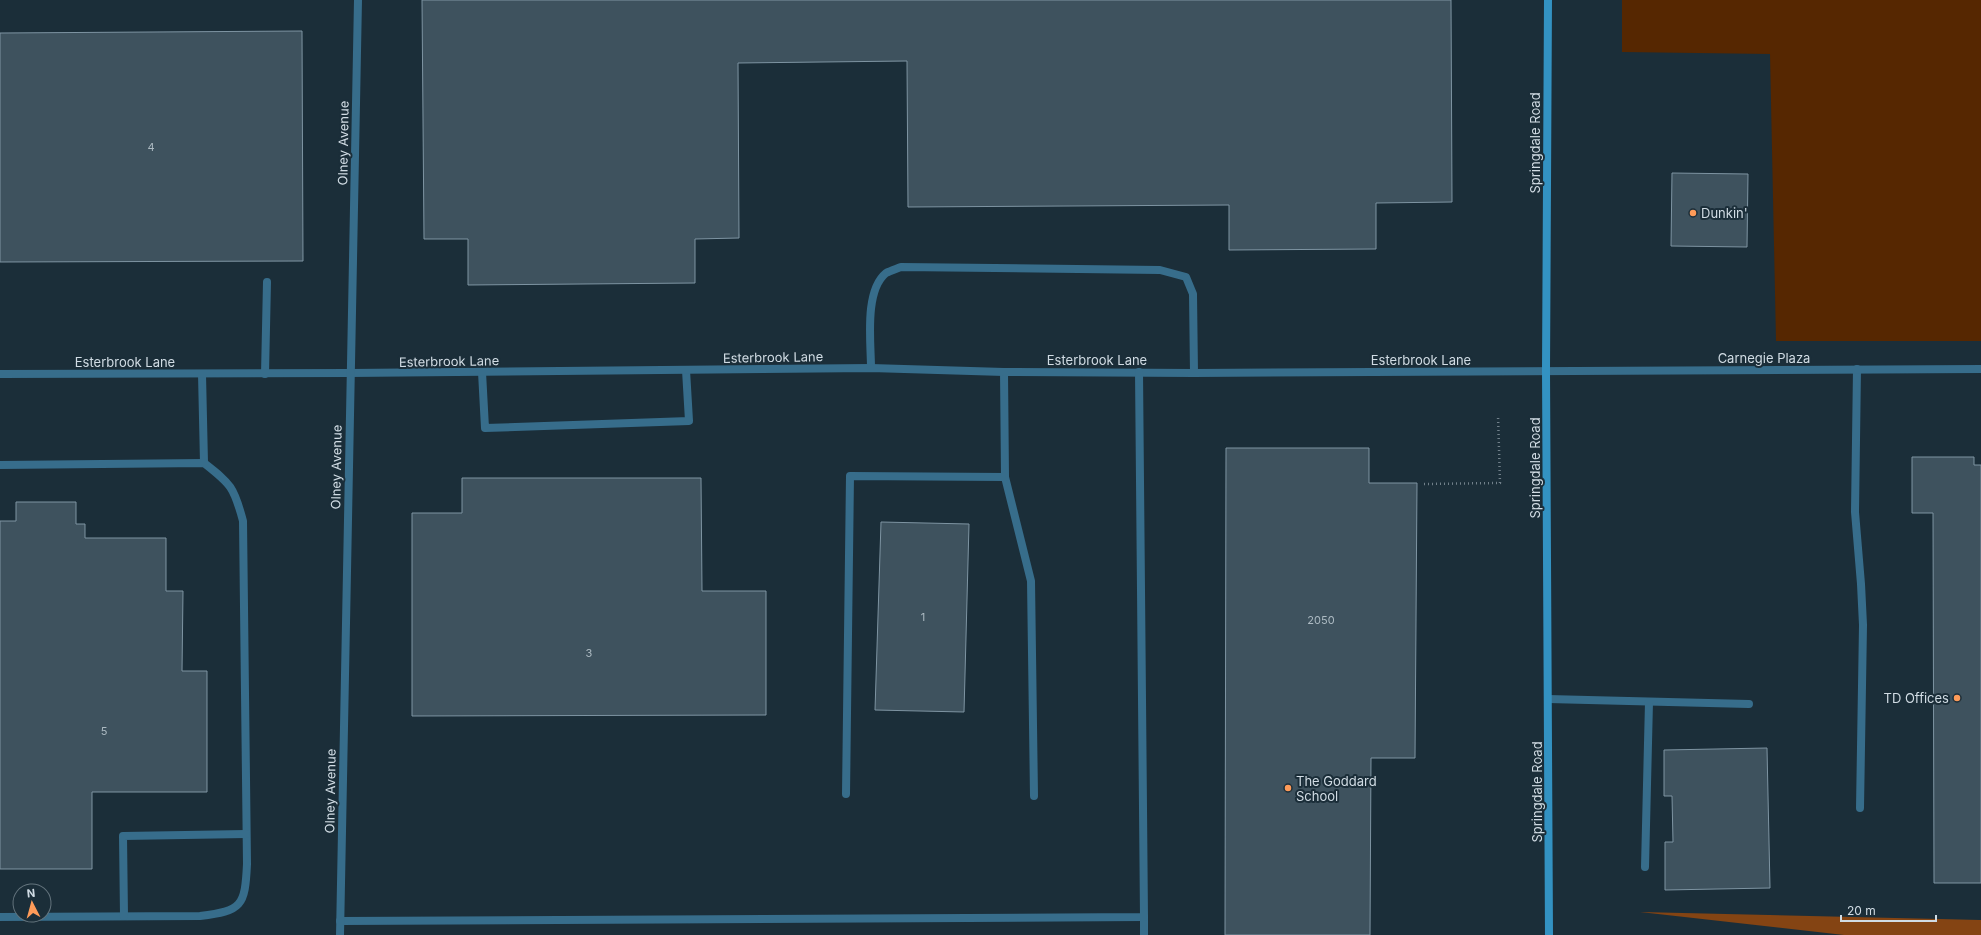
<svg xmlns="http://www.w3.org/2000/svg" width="1981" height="935" font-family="Inter,sans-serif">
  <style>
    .green { fill: #562701 }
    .forest { fill: #844413 }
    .building { fill: #3e525e; stroke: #7e94a2 }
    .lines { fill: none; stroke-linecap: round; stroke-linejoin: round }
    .path { stroke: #71808a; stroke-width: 2.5; stroke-dasharray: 1 3; stroke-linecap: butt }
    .service { stroke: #376d8b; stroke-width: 8 }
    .minor { stroke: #376d8b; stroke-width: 8 }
    .secondary { stroke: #3392c2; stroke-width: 8 }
    .poi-dot { fill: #fe9b59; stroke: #1b2e39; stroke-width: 1.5 }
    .labels { text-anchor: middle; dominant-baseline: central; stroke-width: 4; stroke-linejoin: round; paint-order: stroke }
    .number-label { font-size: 11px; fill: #acbac2 }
    .street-label { font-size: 13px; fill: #d1dce4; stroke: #1b2e39 }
    .poi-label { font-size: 13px; fill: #d1dce4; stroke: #1b2e39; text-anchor: start }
  </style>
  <rect width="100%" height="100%" fill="#1b2e39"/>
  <!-- green -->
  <polygon class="green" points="1622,0 1981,0 1981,341 1776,341 1770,54 1622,52"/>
  <!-- forest -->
  <polygon class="forest" points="1640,912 1981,920 1981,935 1844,935"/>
  <!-- building -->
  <g class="building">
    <polygon points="422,0 1451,0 1452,202 1376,203 1376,249 1229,250 1229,205 908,207 907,61 738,63 739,238 695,239 695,283 468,285 468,239 424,239"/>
    <polygon points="302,31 303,261 0,262 0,33"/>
    <polygon points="1672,173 1748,174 1747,247 1671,246"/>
    <polygon points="1226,448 1369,448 1369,483 1417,483 1415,758 1371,758 1370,935 1225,935"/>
    <polygon points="1912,457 1974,457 1974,465 1981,465 1981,883 1934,883 1933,513 1912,513"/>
    <polygon points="462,478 701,478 702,591 766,591 766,715 412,716 412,513 462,513"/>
    <polygon points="16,502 76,502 76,524 85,524 85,538 166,538 166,591 183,591 182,671 207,671 207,792 92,792 92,869 0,869 0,521 16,521"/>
    <polygon points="881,522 969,524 964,712 875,710"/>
    <polygon points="1767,748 1770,888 1665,890 1665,842 1673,842 1672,796 1664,796 1664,750"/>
  </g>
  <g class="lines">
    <!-- path -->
    <polyline class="path" points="1424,484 1500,483 1498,415"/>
    <!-- service -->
    <g class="service">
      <path d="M871,368c0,-25 -7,-77 15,-95 4,-2 10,-4 15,-6l259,3 26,7 7,17 1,79"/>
      <polyline points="1857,369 1855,512 1861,584 1863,625 1860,808"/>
      <polyline points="482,372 485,428 689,421 686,370"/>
      <polyline points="202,374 204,463"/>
      <polyline points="265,374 267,282"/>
      <path d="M0,465l204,-2c27,21 30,24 39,58l4,343c-2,42 -5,47 -47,52l-200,1"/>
      <polyline points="1005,477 1031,581 1034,796"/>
      <polyline points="1548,699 1749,704"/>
      <polyline points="846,794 850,476 1005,477 1004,372"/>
      <polyline points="1645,867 1649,702"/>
      <polyline points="124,916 123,836 246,834"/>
      <polyline points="1144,917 1144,935"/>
    </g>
    <!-- minor -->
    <g class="minor">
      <polyline points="0,374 350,373 871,368 1004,372 1194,373 1981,369"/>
      <polyline points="340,921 1144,917 1139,372"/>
      <polyline points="340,935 358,0"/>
    </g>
    <!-- secondary -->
    <polyline class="secondary" points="1548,0 1546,371 1549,935"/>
  </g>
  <!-- markers -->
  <g class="poi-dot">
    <circle cx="1693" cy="213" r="4"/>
    <circle cx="1957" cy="698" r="4"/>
    <circle cx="1288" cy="788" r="4"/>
  </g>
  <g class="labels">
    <!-- number labels -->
    <g class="number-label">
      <text x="151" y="147">4</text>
      <text x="923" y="617">1</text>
      <text x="1321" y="620">2050</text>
      <text x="589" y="653">3</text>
      <text x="104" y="731">5</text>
    </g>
    <!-- street labels -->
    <g class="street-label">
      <text transform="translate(343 143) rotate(-89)">Olney Avenue</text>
      <text transform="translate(1535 143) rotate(-90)">Springdale Road</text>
      <text transform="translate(773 357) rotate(-1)">Esterbrook Lane</text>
      <text x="1764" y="358">Carnegie Plaza</text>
      <text x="1097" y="360">Esterbrook Lane</text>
      <text x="1421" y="360">Esterbrook Lane</text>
      <text transform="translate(449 361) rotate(-1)">Esterbrook Lane</text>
      <text x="125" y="362">Esterbrook Lane</text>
      <text transform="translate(336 467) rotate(-89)">Olney Avenue</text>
      <text transform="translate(1535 468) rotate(-90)">Springdale Road</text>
      <text transform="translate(330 791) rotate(-89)">Olney Avenue</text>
      <text transform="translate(1537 792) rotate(-90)">Springdale Road</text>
    </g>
    <!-- poi labels -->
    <g class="poi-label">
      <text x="1701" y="213">Dunkin'</text>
      <text x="1949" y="698" text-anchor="end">TD Offices</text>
      <text x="1296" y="781">The Goddard<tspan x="1296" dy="15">School</tspan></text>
    </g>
  </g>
  <!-- north arrow -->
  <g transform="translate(32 903) rotate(354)"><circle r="19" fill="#1b2e39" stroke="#64747d"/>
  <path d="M0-3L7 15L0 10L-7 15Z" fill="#fe9b59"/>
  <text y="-6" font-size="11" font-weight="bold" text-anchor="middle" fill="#d1dce4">N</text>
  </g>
  <!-- scale -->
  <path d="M1841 915v6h95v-6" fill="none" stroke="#d1dce4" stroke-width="2"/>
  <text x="1847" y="915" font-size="12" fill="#d1dce4" stroke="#1b2e39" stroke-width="3" paint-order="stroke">20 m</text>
</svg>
